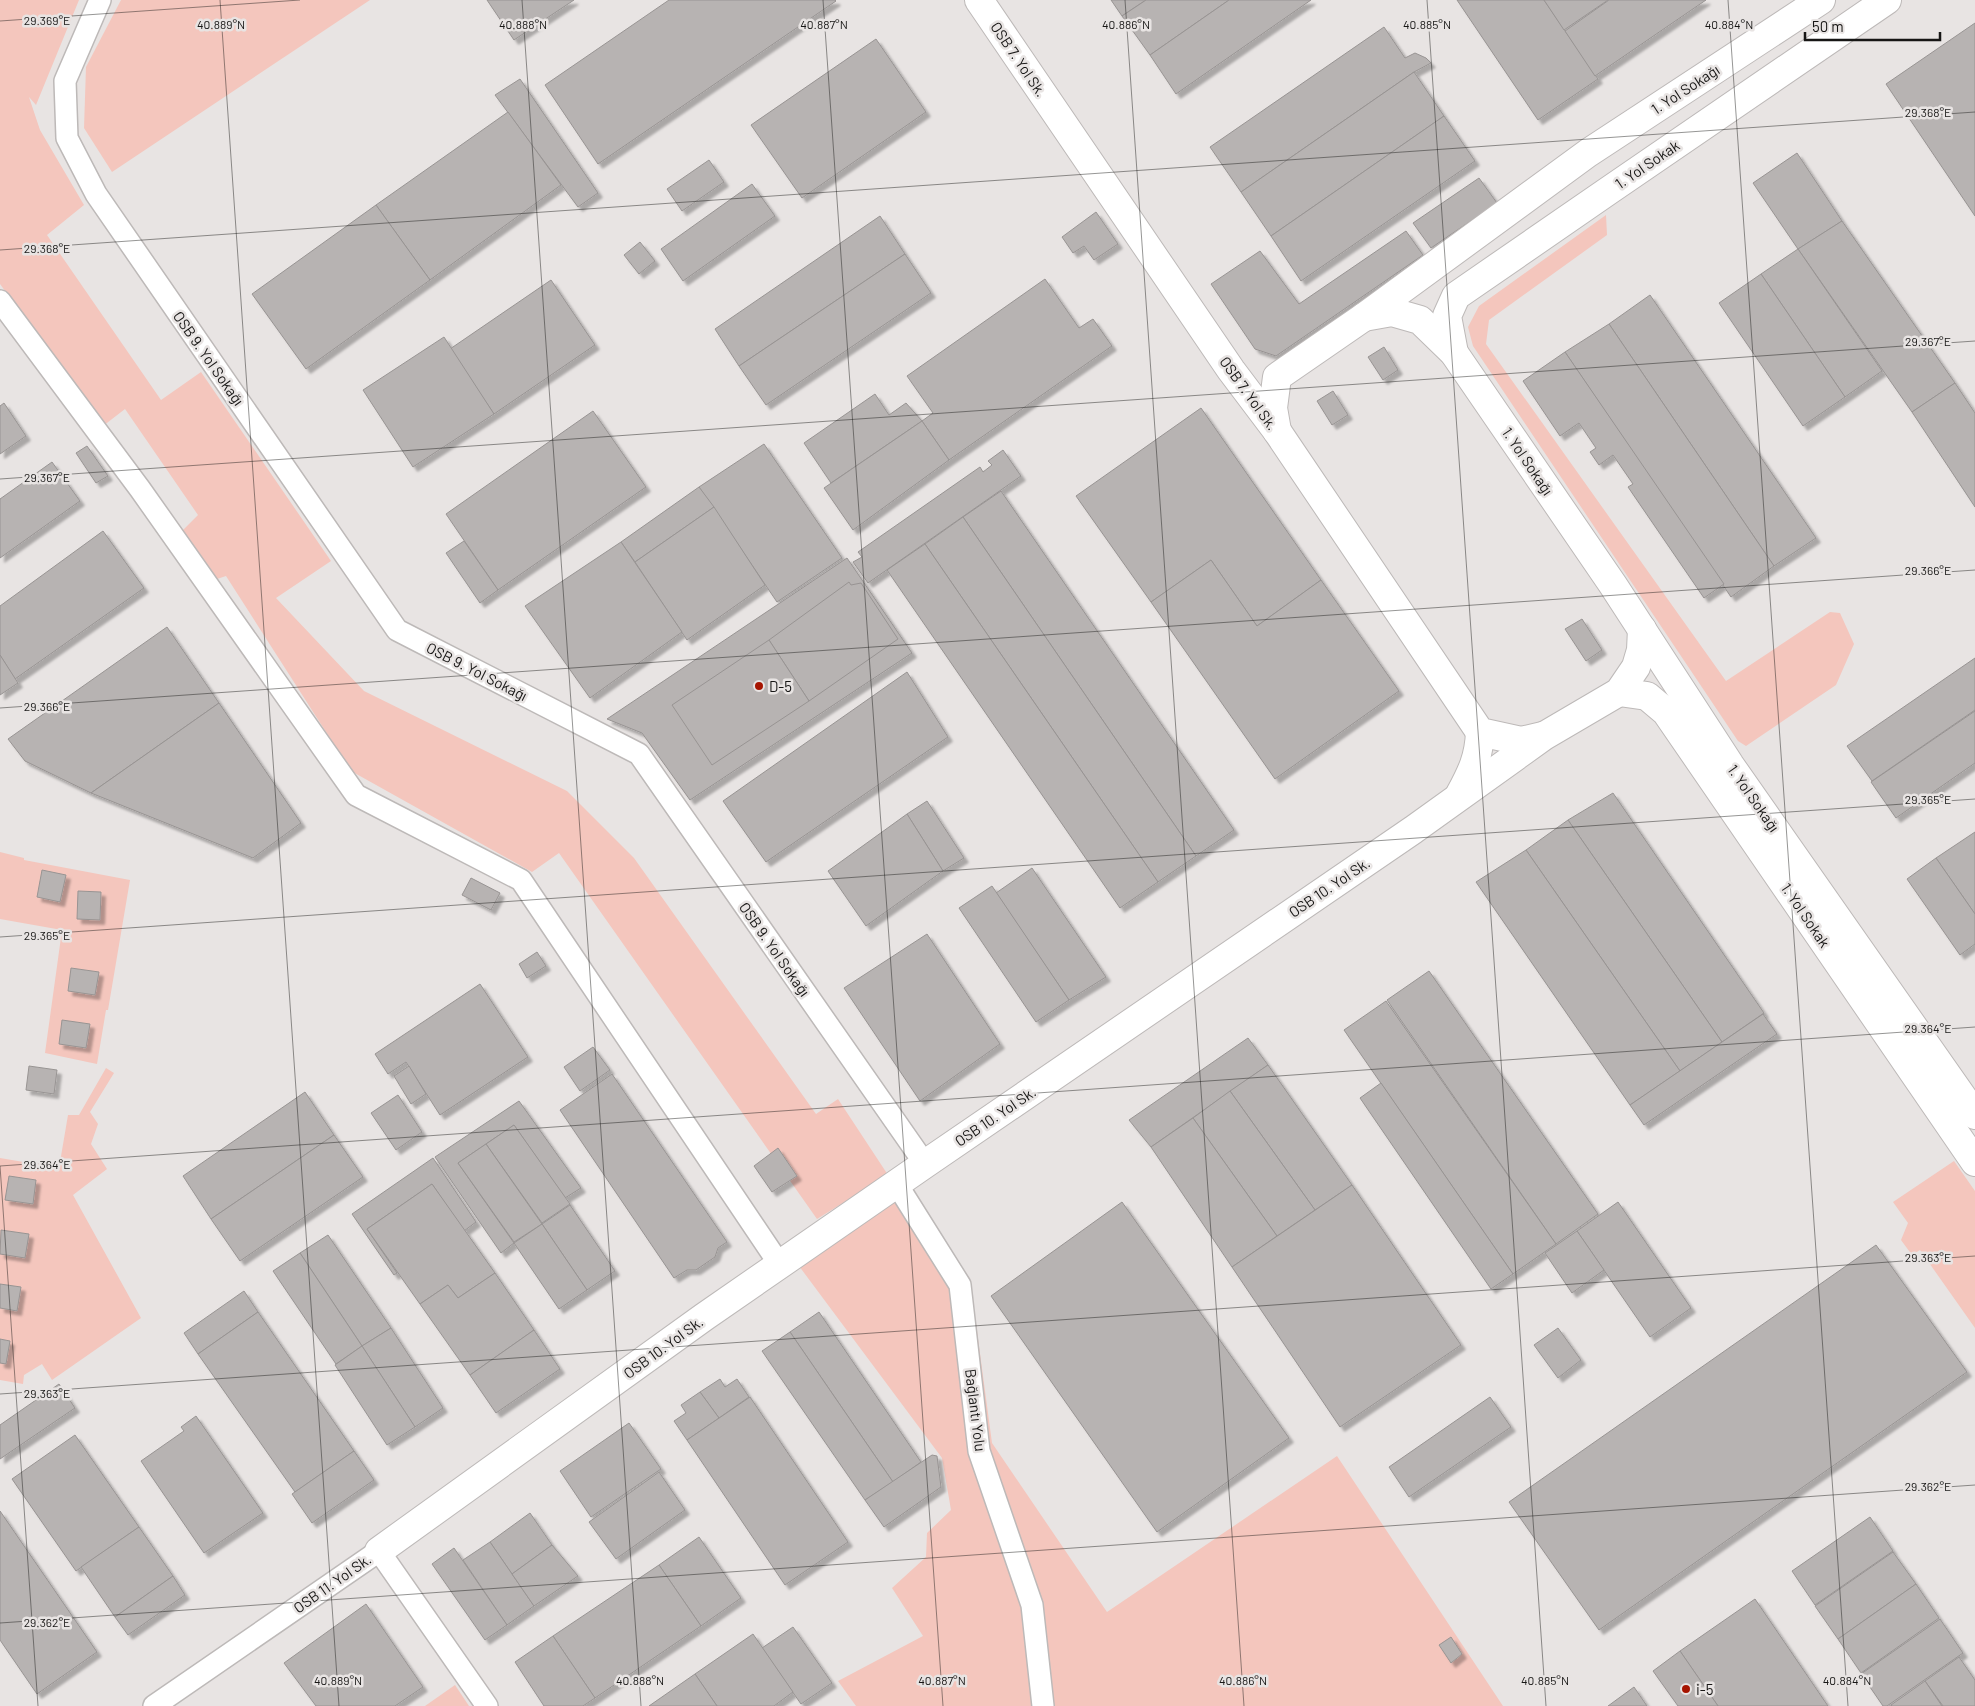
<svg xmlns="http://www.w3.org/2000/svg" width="1975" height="1706" font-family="Barlow,sans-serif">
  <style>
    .green { fill: #f4c6bd }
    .building { fill: #b7b3b2; stroke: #989493; filter: url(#shadow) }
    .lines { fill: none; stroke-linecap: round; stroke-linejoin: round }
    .minor-casing { stroke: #bdb9b8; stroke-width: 24 }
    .tertiary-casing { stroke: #bdb9b8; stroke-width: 30 }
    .minor { stroke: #fff; stroke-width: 21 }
    .tertiary { stroke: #fff; stroke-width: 28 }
    .ticks { fill: none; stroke: #171615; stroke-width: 1; stroke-opacity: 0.45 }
    .poi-dot { fill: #a61400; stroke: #e8e4e3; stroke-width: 2 }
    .labels { text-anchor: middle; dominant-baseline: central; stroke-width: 5; stroke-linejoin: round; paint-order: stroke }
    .street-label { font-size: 15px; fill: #171615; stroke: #e8e4e3 }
    .poi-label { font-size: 15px; fill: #171615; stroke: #e8e4e3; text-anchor: start }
    .ticks-label { font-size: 12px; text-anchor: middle; fill: #171615; stroke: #e8e4e3; stroke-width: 5; stroke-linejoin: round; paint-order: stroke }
  </style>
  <defs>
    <filter id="shadow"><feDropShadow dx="4.5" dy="4.5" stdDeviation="1" flood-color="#0004"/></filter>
  </defs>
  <rect width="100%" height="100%" fill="#e8e4e3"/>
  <!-- green -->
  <g class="green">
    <polygon points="0,0 79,0 36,105 29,97 40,130 84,205 47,235 161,400 201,372 331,561 276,598 364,691 567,791 634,858 816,1114 838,1099 888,1175 817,1219 559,853 532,872 351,771 226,576 214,580 183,530 198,515 125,409 103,426 0,284"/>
    <polygon points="121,0 370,0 112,172 84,128 86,67"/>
    <polygon points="1606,215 1607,235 1489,320 1486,344 1726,681 1830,612 1840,613 1854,644 1836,685 1746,746 1738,741 1473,346 1468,327 1479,306"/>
    <polygon points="0,852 24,858 24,860 130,880 108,1010 106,1010 97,1064 45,1053 62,930 0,919"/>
    <polygon points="106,1068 114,1073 90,1112 98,1124 91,1144 107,1169 73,1195 141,1318 52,1380 42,1364 24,1375 23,1384 0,1380 0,1158 59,1168 68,1115 79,1115"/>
    <polygon points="1954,1161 1975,1191 1975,1328 1920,1250 1912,1255 1901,1240 1908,1223 1893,1202"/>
    <polygon points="917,1200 970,1279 992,1443 1107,1612 1337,1456 1503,1706 856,1706 838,1681 923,1636 892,1588 926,1557 927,1533 951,1510 942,1458 799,1266 890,1201"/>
    <polygon points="455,1685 469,1706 425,1706"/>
  </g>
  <!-- building -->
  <g class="building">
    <polygon points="487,0 574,0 514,40"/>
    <polygon points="669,0 835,0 836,1 598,164 545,85"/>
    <polygon points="1111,0 1146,0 1122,16"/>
    <polygon points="1146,0 1229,0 1150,55 1122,16"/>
    <polygon points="1229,0 1311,0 1176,94 1150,55"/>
    <polygon points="1457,0 1544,0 1598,79 1538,120"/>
    <polygon points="1544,0 1608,0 1564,30"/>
    <polygon points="1609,0 1706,0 1595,76 1565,31"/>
    <polygon points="1975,23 1975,216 1886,84"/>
    <polygon points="1384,27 1405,58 1415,53 1426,58 1431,63 1414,72 1241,192 1210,147"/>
    <polygon points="876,39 926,112 802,198 751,125"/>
    <polygon points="1414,72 1444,116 1271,236 1241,192"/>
    <polygon points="520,79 598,193 578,207 495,95"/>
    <polygon points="508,112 561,185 430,280 376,205"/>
    <polygon points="1444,116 1475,161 1301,281 1271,236"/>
    <polygon points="1797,153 1842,221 1798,249 1753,183"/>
    <polygon points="709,160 724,182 682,211 667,189"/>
    <polygon points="1479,178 1497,203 1431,248 1413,223"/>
    <polygon points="752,184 775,216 683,281 661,249"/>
    <polygon points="376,205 430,280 306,369 252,294"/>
    <polygon points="1096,212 1118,244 1094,260 1084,246 1073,253 1062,237"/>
    <polygon points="880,216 905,254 739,366 715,329"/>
    <polygon points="1842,221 1955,383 1912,412 1798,249"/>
    <polygon points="1406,231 1423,255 1276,356 1255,349 1211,284 1260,251 1299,304"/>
    <polygon points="640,242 655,261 639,274 624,255"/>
    <polygon points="1798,249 1882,371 1845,397 1761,274"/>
    <polygon points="905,254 931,293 766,405 739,366"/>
    <polygon points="1761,274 1845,397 1803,426 1719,303"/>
    <polygon points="1045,279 1079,328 1093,319 1112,346 949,460 922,421 933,413 907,376"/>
    <polygon points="551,280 595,345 494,414 450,349"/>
    <polygon points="1650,295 1816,538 1774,566 1609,324"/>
    <polygon points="1609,324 1774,566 1731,597 1565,352"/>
    <polygon points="444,337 494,414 413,467 363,390"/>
    <polygon points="1384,347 1398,370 1383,380 1368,357"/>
    <polygon points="1565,352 1724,584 1704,598 1628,487 1633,484 1613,455 1599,465 1590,452 1596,448 1579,423 1560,436 1523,381"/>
    <polygon points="1955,383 1975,413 1975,507 1912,412"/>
    <polygon points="1333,391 1348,415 1332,425 1317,401"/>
    <polygon points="875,394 889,415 906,403 922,421 831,483 804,443"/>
    <polygon points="4,403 26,436 0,454 0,406"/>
    <polygon points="1201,408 1321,580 1257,626 1211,560 1151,602 1076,496"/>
    <polygon points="593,411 646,487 498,590 446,514"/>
    <polygon points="922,421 949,460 853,530 824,488"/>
    <polygon points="764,444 842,558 777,602 699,487"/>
    <polygon points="87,446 108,476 96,483 76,453"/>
    <polygon points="1003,450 1021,476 868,583 853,562 862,557 858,552 980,467 983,472 992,465 988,461"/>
    <polygon points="52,462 80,501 0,558 0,499"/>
    <polygon points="699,487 714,507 635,562 621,542"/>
    <polygon points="1001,491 1234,830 1196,856 963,517"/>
    <polygon points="714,507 765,585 687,640 635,562"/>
    <polygon points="963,517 1196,856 1158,882 925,544"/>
    <polygon points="103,531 144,588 15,679 0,655 0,606"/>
    <polygon points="464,541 498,590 480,603 446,553"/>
    <polygon points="621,542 682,632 590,698 525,606"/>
    <polygon points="925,544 1158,882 1120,908 887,570"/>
    <polygon points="847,558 912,653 690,800 642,733 607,719"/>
    <polygon points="1211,560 1257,626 1321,580 1399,691 1275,779 1151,602"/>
    <polygon points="849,582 851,585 861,583 898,639 809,701 769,640"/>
    <polygon points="1582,619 1602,650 1586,661 1565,629"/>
    <polygon points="167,627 219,703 91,793 25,761 8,739"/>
    <polygon points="769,640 809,701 712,765 672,705"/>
    <polygon points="0,655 18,683 0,695"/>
    <polygon points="1975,658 1975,710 1872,781 1847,746"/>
    <polygon points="907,672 948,737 766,862 723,801"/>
    <polygon points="219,703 301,823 253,858 91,793"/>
    <polygon points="1975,711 1975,763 1896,818 1871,782"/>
    <polygon points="1613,793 1764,1013 1722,1042 1568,820"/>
    <polygon points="927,801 964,858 943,871 907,814"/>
    <polygon points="907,814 943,871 866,926 828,871"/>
    <polygon points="1568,820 1722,1042 1680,1071 1526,850"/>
    <polygon points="1975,832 1975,914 1936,858"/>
    <polygon points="1526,850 1680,1071 1630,1105 1476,882"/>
    <polygon points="1936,858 1975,914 1975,944 1960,955 1907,879"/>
    <polygon points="1032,868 1106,977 1069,1000 996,893"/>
    <polygon points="42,870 66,875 60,902 37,897"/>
    <polygon points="471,878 500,893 491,910 462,895"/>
    <polygon points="992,886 1069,1000 1036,1022 959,908"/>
    <polygon points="78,891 101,892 100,920 77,919"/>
    <polygon points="927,934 1000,1044 920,1101 844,988"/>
    <polygon points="537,952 546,966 527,978 519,964"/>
    <polygon points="71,968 99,972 95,995 68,991"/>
    <polygon points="1429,971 1598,1214 1556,1244 1387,1000"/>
    <polygon points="480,984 528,1057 440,1115 406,1062 388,1074 375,1054"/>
    <polygon points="1386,1001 1556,1244 1513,1274 1344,1030"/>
    <polygon points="1763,1014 1777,1034 1644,1125 1630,1105"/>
    <polygon points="62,1020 90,1024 86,1048 59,1044"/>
    <polygon points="1248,1038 1268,1065 1151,1147 1129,1120"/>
    <polygon points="593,1047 610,1070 580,1091 564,1067"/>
    <polygon points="1268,1065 1352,1185 1315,1210 1230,1091"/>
    <polygon points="29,1066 57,1070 54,1094 26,1090"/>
    <polygon points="409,1066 426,1094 411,1104 394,1076"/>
    <polygon points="612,1074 727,1242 718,1248 715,1257 696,1270 687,1270 674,1278 560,1110"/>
    <polygon points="1381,1083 1513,1274 1491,1289 1360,1098"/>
    <polygon points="1230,1091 1315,1210 1277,1236 1193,1118"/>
    <polygon points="305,1092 334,1135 211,1219 183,1176"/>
    <polygon points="398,1095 422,1132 396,1150 371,1113"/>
    <polygon points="519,1101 581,1188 565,1198 514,1125 458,1163 514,1243 501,1253 435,1157"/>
    <polygon points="1193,1118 1277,1236 1232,1267 1151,1147"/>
    <polygon points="514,1125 570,1204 542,1223 486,1144"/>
    <polygon points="334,1135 363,1177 240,1261 211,1219"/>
    <polygon points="486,1144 542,1224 514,1242 458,1163"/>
    <polygon points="778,1148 797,1176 772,1192 754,1166"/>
    <polygon points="433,1158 476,1222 464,1231 432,1184 367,1229 397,1273 394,1275 352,1214"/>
    <polygon points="9,1176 36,1180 33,1204 5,1200"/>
    <polygon points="432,1184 495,1273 458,1298 448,1285 420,1304 367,1229"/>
    <polygon points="1352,1185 1461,1345 1340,1427 1232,1267"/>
    <polygon points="1122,1202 1289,1438 1157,1532 991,1296"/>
    <polygon points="1618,1202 1691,1308 1650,1337 1577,1231"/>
    <polygon points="570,1205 615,1271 587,1290 542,1224"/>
    <polygon points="542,1224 587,1290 559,1309 514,1243"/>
    <polygon points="1,1230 29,1234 25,1258 0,1254"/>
    <polygon points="1577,1231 1604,1270 1572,1293 1545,1253"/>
    <polygon points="328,1235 391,1328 362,1346 300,1253"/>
    <polygon points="1876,1245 1967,1372 1599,1630 1509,1502"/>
    <polygon points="300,1253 362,1346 336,1364 273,1271"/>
    <polygon points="495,1273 534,1330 470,1375 420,1304 448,1285 458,1298"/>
    <polygon points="0,1284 21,1287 17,1311 0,1308"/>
    <polygon points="244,1291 258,1312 198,1354 184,1333"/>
    <polygon points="258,1312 354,1451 295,1492 198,1354"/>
    <polygon points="819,1312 921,1462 893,1482 790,1332"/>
    <polygon points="391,1328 443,1408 415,1427 362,1346"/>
    <polygon points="1558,1328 1581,1360 1558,1378 1534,1345"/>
    <polygon points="534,1330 560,1369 496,1413 470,1375"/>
    <polygon points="790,1332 893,1482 865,1500 762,1351"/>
    <polygon points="0,1339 10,1341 6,1364 0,1363"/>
    <polygon points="362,1346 415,1427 387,1445 335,1365"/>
    <polygon points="720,1379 725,1387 737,1379 749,1397 719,1418 700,1392"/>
    <polygon points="59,1384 75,1408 0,1459 0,1425"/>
    <polygon points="700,1392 719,1418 687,1440 674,1421 686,1413 681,1405"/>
    <polygon points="750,1397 848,1542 785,1585 687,1440"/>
    <polygon points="1490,1397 1511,1427 1409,1497 1389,1467"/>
    <polygon points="196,1416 263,1513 204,1553 141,1461 184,1431 181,1427"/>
    <polygon points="629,1423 661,1469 591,1517 560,1471"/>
    <polygon points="75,1435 139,1527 76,1571 12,1479"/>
    <polygon points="354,1451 374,1480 312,1523 292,1494"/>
    <polygon points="932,1455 937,1456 941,1487 884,1527 865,1500"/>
    <polygon points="659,1472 685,1510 616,1559 589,1522"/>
    <polygon points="0,1511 97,1652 37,1694 0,1640"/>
    <polygon points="530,1513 552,1545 512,1574 490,1542"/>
    <polygon points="1870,1517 1893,1551 1815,1605 1792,1571"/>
    <polygon points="139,1527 173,1576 115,1617 81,1567"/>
    <polygon points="699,1537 741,1598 701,1626 659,1565"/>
    <polygon points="490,1542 534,1606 507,1625 463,1560"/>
    <polygon points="552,1545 578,1576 534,1606 512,1574"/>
    <polygon points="454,1548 507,1625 485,1640 432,1564"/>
    <polygon points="1893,1552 1916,1584 1838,1639 1815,1606"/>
    <polygon points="659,1565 701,1626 595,1698 553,1636"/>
    <polygon points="173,1576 185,1595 128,1635 115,1617"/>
    <polygon points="1916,1584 1939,1618 1861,1673 1838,1639"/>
    <polygon points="1755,1599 1828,1706 1718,1706 1680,1651"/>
    <polygon points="366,1604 423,1687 395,1706 316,1706 284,1663"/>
    <polygon points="1940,1619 1963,1653 1887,1706 1883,1706 1861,1674"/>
    <polygon points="793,1627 832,1683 801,1704 762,1648"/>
    <polygon points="753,1634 793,1692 774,1706 717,1706 695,1674"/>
    <polygon points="553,1636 595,1698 583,1706 544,1706 515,1662"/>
    <polygon points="1451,1637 1462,1654 1451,1663 1439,1645"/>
    <polygon points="1680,1651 1718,1706 1678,1706 1653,1671"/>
    <polygon points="1959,1657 1975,1680 1975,1706 1943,1706 1925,1681"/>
    <polygon points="695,1674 717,1706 649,1706"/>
    <polygon points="1925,1681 1942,1706 1892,1706 1891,1705"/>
    <polygon points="1634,1687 1647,1706 1608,1706"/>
  </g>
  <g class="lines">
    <!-- minor casing -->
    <g class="minor-casing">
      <g id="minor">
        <polyline points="100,0 65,81 67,138 96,194 397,630 639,754 925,1164"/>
        <polyline points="0,301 140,489 356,795 521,880 780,1265"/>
        <polyline points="896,1183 960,1285 979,1451 1032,1605 1043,1706"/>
        <polyline points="154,1706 379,1551 487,1706"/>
      </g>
    </g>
    <!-- tertiary casing -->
    <g class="tertiary-casing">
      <g id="tertiary">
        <polyline points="979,0 1231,370 1277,431 1480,732 1521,741 1543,736"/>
        <polyline points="1364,317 1392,312 1420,320 1454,353 1613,585 1730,765 1975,1115"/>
        <polyline points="1454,353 1447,316 1456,296 1611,189 1887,0"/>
        <polyline points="1277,431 1273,408 1277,377 1364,317 1588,153 1821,0"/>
        <polyline points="1619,692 1647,696 1666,712 1975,1162"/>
        <path d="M1460,794c12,-22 19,-37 20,-62"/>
        <polyline points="379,1551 704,1317 925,1164 1413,830 1544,736 1619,692 1636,667 1641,650 1642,629"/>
      </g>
    </g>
    <!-- minor -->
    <use href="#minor" class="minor"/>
    <!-- tertiary -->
    <use href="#tertiary" class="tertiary"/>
  </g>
  <!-- ticks -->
  <path class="ticks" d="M220,0l119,1706M522,0l119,1706M823,0l120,1706M1125,0l119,1706M1427,0l119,1706M1728,0l120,1706M0,21l300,-21M0,250l1975,-138M0,479l1975,-138M0,708l1975,-138M0,937l1975,-138M0,1166l1975,-139M0,1166l38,540M0,1394l1975,-138M0,1623l1975,-138"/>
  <!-- markers -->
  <g class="poi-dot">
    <circle cx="759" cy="686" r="5"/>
    <circle cx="1686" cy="1689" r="5"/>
  </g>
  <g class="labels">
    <!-- street labels -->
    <g class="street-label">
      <text transform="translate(1019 59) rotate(56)">OSB 7. Yol Sk.</text>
      <text transform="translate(1685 89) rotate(-33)">1. Yol Sokağı</text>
      <text transform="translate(1647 164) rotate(-34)">1. Yol Sokak</text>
      <text transform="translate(209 358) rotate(55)">OSB 9. Yol Sokağı</text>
      <text transform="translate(1249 393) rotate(54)">OSB 7. Yol Sk.</text>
      <text transform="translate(1528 461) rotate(56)">1. Yol Sokağı</text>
      <text transform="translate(477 671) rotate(27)">OSB 9. Yol Sokağı</text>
      <text transform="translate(1754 798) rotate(55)">1. Yol Sokağı</text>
      <text transform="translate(1329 887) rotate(-34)">OSB 10. Yol Sk.</text>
      <text transform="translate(1806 915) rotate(56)">1. Yol Sokak</text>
      <text transform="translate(775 949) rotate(55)">OSB 9. Yol Sokağı</text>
      <text transform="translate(995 1116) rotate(-34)">OSB 10. Yol Sk.</text>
      <text transform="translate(663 1347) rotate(-36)">OSB 10. Yol Sk.</text>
      <text transform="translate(976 1410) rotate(83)">Bağlantı Yolu</text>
      <text transform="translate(332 1583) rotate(-35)">OSB 11. Yol Sk.</text>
    </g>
    <!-- poi labels -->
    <g class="poi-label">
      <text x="769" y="686">D-5</text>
      <text x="1696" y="1689">i-5</text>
    </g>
  </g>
  <g class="ticks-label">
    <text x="47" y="25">29.369°E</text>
    <text x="221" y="29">40.889°N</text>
    <text x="523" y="29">40.888°N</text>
    <text x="824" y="29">40.887°N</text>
    <text x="1126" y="29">40.886°N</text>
    <text x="1427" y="29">40.885°N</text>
    <text x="1729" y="29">40.884°N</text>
    <text x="1928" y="117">29.368°E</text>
    <text x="47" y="253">29.368°E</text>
    <text x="1928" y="346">29.367°E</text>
    <text x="47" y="482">29.367°E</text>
    <text x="1928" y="575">29.366°E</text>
    <text x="47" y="711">29.366°E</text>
    <text x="1928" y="804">29.365°E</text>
    <text x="47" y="940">29.365°E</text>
    <text x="1928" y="1033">29.364°E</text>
    <text x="47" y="1169">29.364°E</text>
    <text x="1928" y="1262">29.363°E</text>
    <text x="47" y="1398">29.363°E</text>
    <text x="1928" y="1491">29.362°E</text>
    <text x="47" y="1627">29.362°E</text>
    <text x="338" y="1685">40.889°N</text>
    <text x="640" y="1685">40.888°N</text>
    <text x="942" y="1685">40.887°N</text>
    <text x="1243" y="1685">40.886°N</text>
    <text x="1545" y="1685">40.885°N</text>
    <text x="1847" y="1685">40.884°N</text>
  </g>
  <!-- scale -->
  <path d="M1805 32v8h135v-8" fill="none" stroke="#171615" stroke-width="2.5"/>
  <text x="1812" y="32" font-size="15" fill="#171615" stroke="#e8e4e3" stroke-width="4" paint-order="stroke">50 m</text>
</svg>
